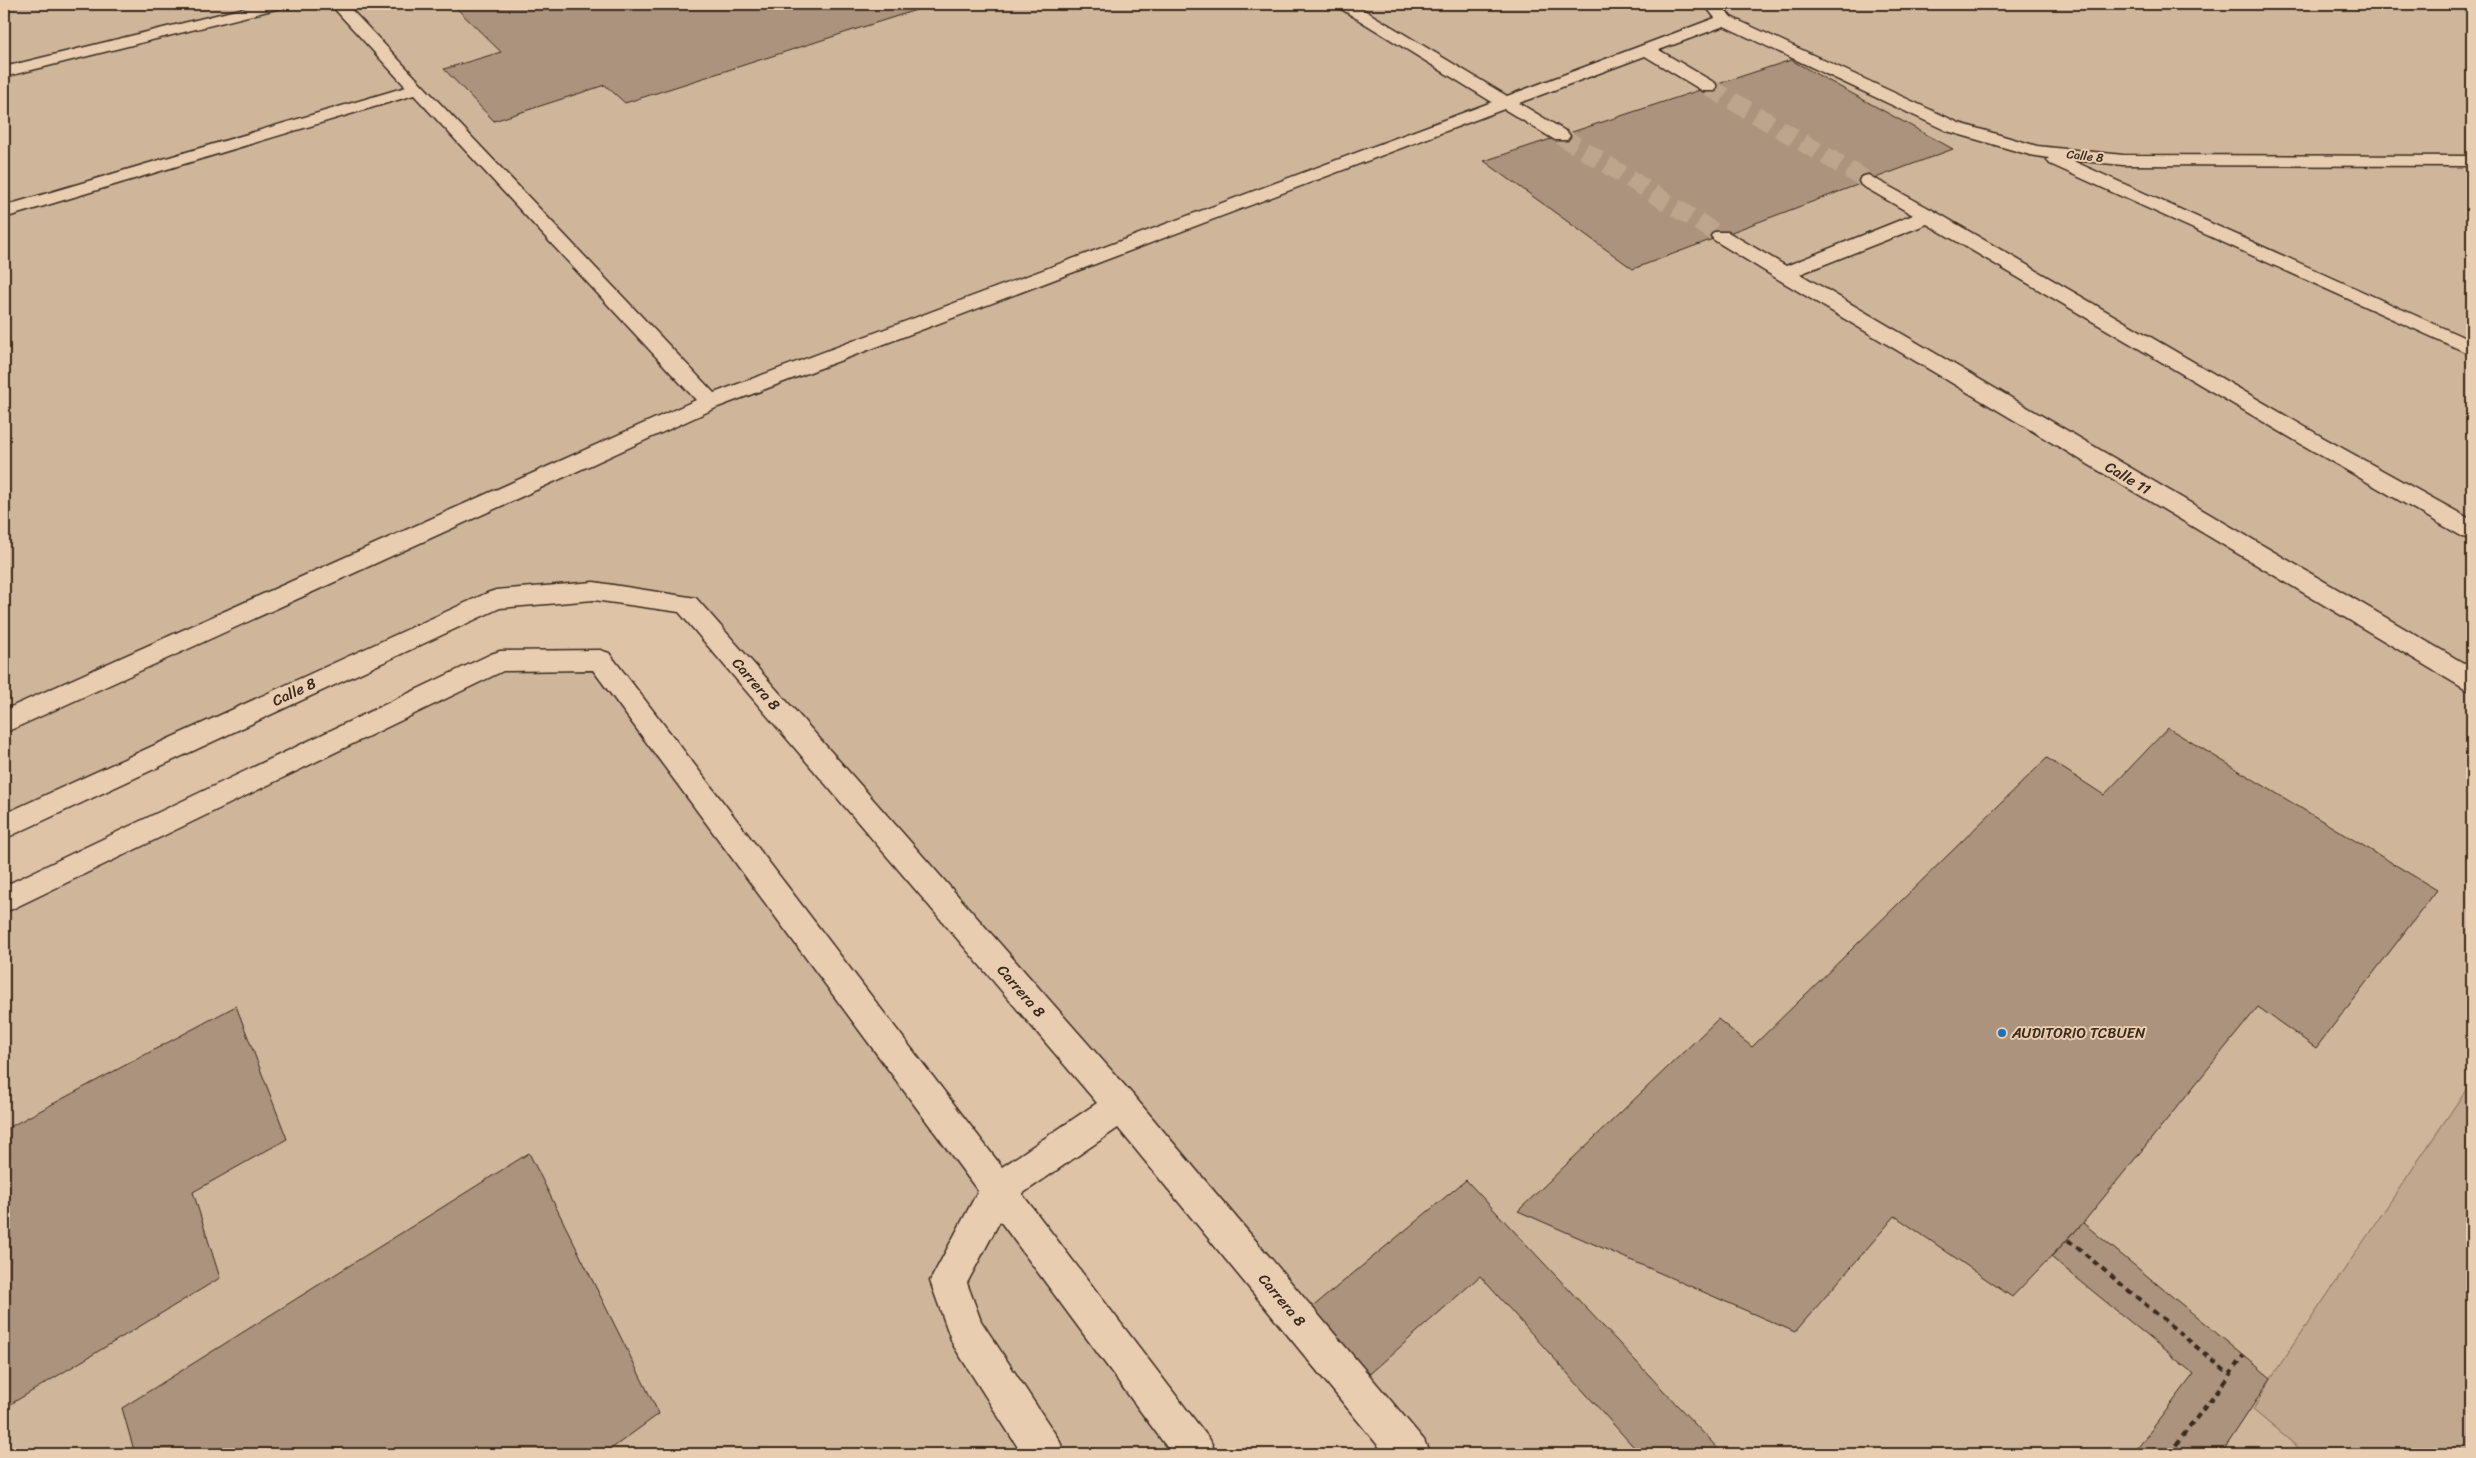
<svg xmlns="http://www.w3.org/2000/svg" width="2476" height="1458" font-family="Sriracha,sans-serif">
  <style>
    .built { fill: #cfb59a }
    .green { fill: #c0a78e; stroke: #7e6856 }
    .building { fill: #ab937d; stroke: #3b2a1e }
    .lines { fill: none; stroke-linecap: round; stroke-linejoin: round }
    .minor-tunnel { stroke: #bda48c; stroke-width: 18; stroke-dasharray: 18 9; stroke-linecap: butt }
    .minor-casing { stroke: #3b2a1e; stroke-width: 3 }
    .path { stroke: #3b2a1e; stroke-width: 4; stroke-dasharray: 6 5; stroke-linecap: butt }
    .minor { fill: #e9cdb0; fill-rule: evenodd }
    .poi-dot { fill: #1f6fb2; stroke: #e9cdb0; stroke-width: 2 }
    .labels { text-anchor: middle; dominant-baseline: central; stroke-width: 4; stroke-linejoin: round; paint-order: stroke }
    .far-street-label { font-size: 12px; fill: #3b2a1e; stroke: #e9cdb0 }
    .street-label { font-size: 15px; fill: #3b2a1e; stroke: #e9cdb0 }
    .poi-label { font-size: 15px; fill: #3b2a1e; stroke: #e9cdb0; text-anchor: start }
  </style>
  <rect width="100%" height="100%" fill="#dec3a7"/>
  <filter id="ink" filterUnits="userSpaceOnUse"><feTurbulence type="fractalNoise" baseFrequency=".02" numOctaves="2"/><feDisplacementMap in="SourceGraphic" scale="10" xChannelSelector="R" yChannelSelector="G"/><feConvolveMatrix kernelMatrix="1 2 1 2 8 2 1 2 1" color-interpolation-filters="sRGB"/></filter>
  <g filter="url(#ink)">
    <!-- built -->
    <g class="built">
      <polygon points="4,4 2472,4 2472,1454 1410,1454 687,604 594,591 496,599 4,827"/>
      <polygon points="600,660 997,1191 1196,1454 4,1454 4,900 500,661"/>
    </g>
    <!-- green -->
    <polygon class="green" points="2472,1081 2472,1454 2306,1454 2253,1410 2271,1378"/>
    <!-- building -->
    <g class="building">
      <polygon points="452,4 935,4 625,103 605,85 494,121 444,69 501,52"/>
      <polygon points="1791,60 1953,149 1633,269 1484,161"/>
      <polygon points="2168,728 2437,890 2316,1048 2258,1007 2083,1223 2012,1297 1895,1216 1795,1332 1518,1211 1718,1019 1752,1047 2047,758 2104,795"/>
      <polygon points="236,1006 287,1139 193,1192 220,1278 4,1408 4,1198 6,1197 4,1186 4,1130"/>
      <polygon points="529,1153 659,1414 604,1454 135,1454 122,1408"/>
      <polygon points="1466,1180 1723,1454 1640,1454 1480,1276 1354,1388 1298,1319"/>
      <polygon points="2083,1223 2271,1378 2221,1454 2133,1454 2194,1374 2051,1257"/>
    </g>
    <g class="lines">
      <!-- minor-tunnel -->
      <g class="minor-tunnel">
        <polyline points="1709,87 1868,181"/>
        <polyline points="1561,136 1721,236"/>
      </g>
      <!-- minor casing -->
      <g class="minor-casing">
        <g id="minor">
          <polygon points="261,4 287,4 284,7 4,77 4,67"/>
          <polygon points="330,4 346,4 714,393 1492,102 1338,7 1335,4 1354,4 1507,96 1715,18 1704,4 1720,4 1731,17 1959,123 2037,146 2123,155 2472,156 2472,166 2123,165 2071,160 2472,341 2472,355 2050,164 2047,160 2049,158 2030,155 1947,131 1724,26 1659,50 1715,83 1717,87 1715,91 1703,91 1645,56 1519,103 1567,132 1570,136 1567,140 1555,140 1504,109 718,407 4,733 4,710 696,400 414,95 4,218 4,206 406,87"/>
          <polygon points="1868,175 1936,212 2324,438 2472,520 2472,539 2463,537 2308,448 1927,224 1800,274 2472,668 2472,691 2463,688 1776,278 1714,240 1711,236 1714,232 1728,232 1786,266 1913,215 1861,185 1859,181 1861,177"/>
          <polygon points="594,582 696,598 1133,1095 1424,1440 1430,1454 1385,1454 1118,1128 1022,1194 1210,1440 1216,1454 1172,1454 1000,1221 967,1283 981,1321 1059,1440 1065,1454 1022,1454 953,1345 930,1281 978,1191 593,670 503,671 4,913 4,886 491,654 500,651 600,650 609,653 1002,1167 1097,1103 679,612 594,600 500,608 4,839 4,814 487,593 496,590"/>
        </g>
      </g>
      <!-- path -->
      <g class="path">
        <polyline points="2068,1240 2229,1374"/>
        <polyline points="2169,1454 2244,1356"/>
      </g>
      <!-- minor -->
      <use href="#minor" class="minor"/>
    </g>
  </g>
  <!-- markers -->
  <circle class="poi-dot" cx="2002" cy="1033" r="5"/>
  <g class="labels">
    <!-- far-street labels -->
    <g class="far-street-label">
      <text transform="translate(2085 156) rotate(6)">Calle 8</text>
    </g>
    <!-- street labels -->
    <g class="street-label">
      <text transform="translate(2128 478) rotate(31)">Calle 11</text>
      <text transform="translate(756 684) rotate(49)">Carrera 8</text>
      <text transform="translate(294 692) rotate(-25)">Calle 8</text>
      <text transform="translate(1021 991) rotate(49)">Carrera 8</text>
      <text transform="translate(1282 1300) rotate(50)">Carrera 8</text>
    </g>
    <!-- poi labels -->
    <g class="poi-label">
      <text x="2012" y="1033">AUDITORIO TCBUEN</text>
    </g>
  </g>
  <!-- margin -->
  <rect width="2476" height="1458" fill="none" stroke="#e9cdb0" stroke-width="20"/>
  <rect x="10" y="10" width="2456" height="1438" fill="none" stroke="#3b2a1e" stroke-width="2" filter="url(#ink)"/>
</svg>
